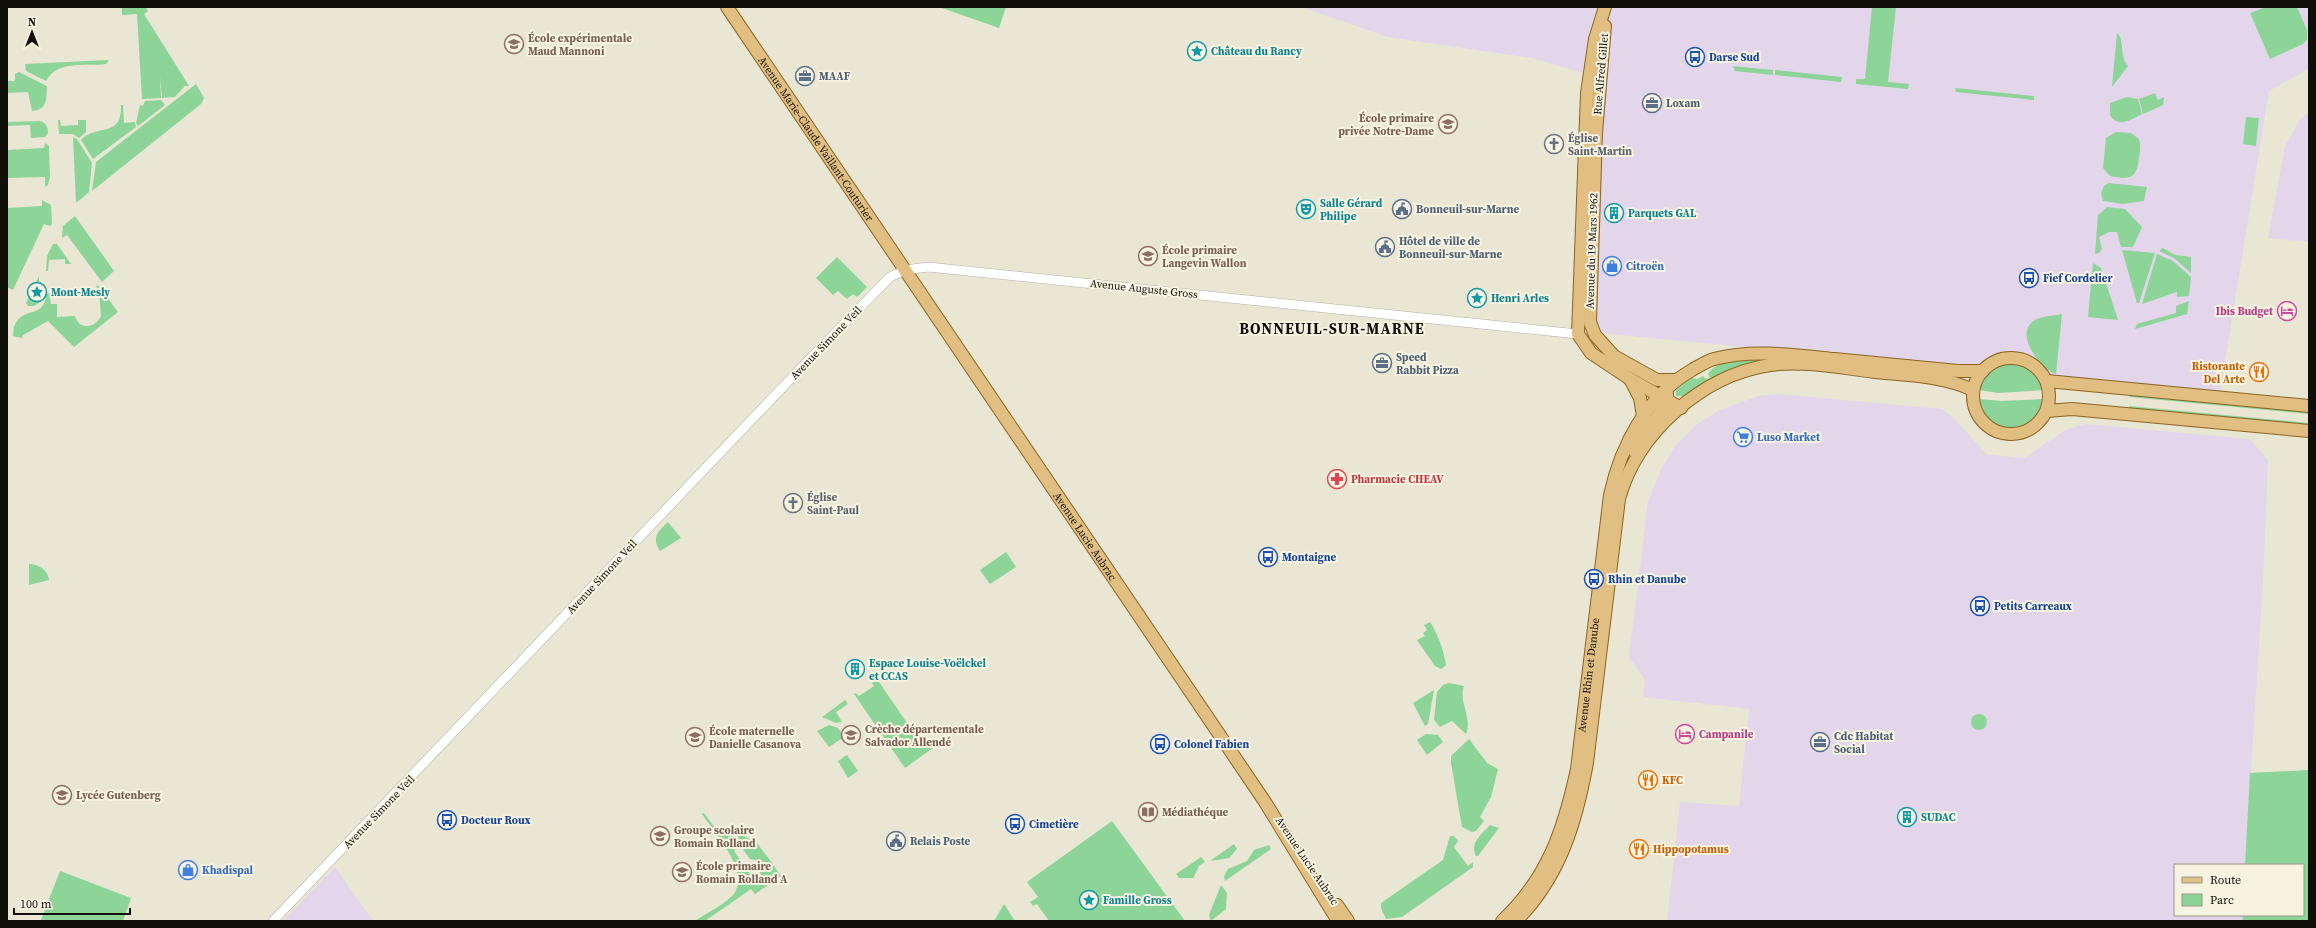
<svg xmlns="http://www.w3.org/2000/svg" width="2316" height="928" font-family="'Source Serif 4',serif">
  <style>
    .industrial { fill: #e3d6ea }
    .green { fill: #8cd498 }
    .lines { fill: none; stroke-linecap: round; stroke-linejoin: round }
    .minor-casing { stroke: #b5b1a0; stroke-width: 10 }
    .major-casing { stroke: #8b6421; stroke-width: 14 }
    .minor { stroke: #fff; stroke-width: 9 }
    .major { stroke: #e1be82; stroke-width: 12 }
    .labels { text-anchor: middle; dominant-baseline: central; stroke-width: 4; stroke-linejoin: round; paint-order: stroke }
    .education-label { font-size: 11px; font-weight: bold; fill: #785e54; stroke: #f7f3e1; text-anchor: start }
    .culture-label { font-size: 11px; font-weight: bold; fill: #0d838f; stroke: #f7f3e1; text-anchor: start }
    .transit-label { font-size: 11px; font-weight: bold; fill: #164399; stroke: #f7f3e1; text-anchor: start }
    .street-label { font-size: 11px; fill: #100f09; stroke: #f7f3e1 }
    .service-label { font-size: 11px; font-weight: bold; fill: #4e5e75; stroke: #f7f3e1; text-anchor: start }
    .worship-label { font-size: 11px; font-weight: bold; fill: #5b616d; stroke: #f7f3e1; text-anchor: start }
    .shop-label { font-size: 11px; font-weight: bold; fill: #366cbe; stroke: #f7f3e1; text-anchor: start }
    .hotel-label { font-size: 11px; font-weight: bold; fill: #b23c85; stroke: #f7f3e1; text-anchor: end }
    .food-label { font-size: 11px; font-weight: bold; fill: #c56008; stroke: #f7f3e1; text-anchor: start }
    .health-label { font-size: 11px; font-weight: bold; fill: #be3a42; stroke: #f7f3e1; text-anchor: start }
    .district-label { font-size: 15px; font-weight: bold; letter-spacing: 1px; fill: #100f09; stroke: #f7f3e1 }
  </style>
  <rect width="100%" height="100%" fill="#eae6d4"/>
  <!-- industrial -->
  <g class="industrial">
    <polygon points="1301,7 2309,7 2309,69 2269,91 2220,393 1610,334 1583,325 1586,74 1532,58 1388,37"/>
    <polygon points="2309,112 2309,242 2268,238 2285,146 2300,119"/>
    <polygon points="1779,394 1942,409 1955,419 1986,454 2024,458 2067,429 2086,424 2250,439 2268,460 2263,583 2245,865 2175,865 2175,915 2243,915 2242,921 1667,921 1680,802 1739,806 1749,709 1643,697 1645,680 1629,657 1648,502 1661,469 1675,446 1696,425 1718,411 1758,396"/>
    <polygon points="335,867 373,921 283,921"/>
  </g>
  <!-- green -->
  <g class="green">
    <polygon points="122,7 146,7 148,11 144,14 189,86 185,86 175,97 162,98 160,76 161,98 142,99 137,14 122,15"/>
    <polygon points="939,7 1006,7 999,28"/>
    <polygon points="1872,7 1896,7 1888,82 1909,84 1908,89 1856,84 1856,79 1865,79"/>
    <polygon points="2266,7 2297,7 2307,30 2307,40 2303,44 2270,59 2250,13"/>
    <path d="M2117,33c8,6 2,24 11,33l-16,21z"/>
    <path d="M109,60l-3,4c-21,3 -48,-5 -60,17l-20,-10 -1,-7z"/>
    <polygon points="1733,66 1773,70 1773,75 1735,71"/>
    <polygon points="1775,70 1842,77 1841,82 1775,75"/>
    <path d="M19,72l28,14c-1,14 1,23 -15,25l-4,-19 -21,1v-12h8v-7z"/>
    <polygon points="196,84 204,98 201,104 92,191 96,162"/>
    <polygon points="1955,88 2034,96 2034,100 1956,92"/>
    <polygon points="2155,93 2158,100 2164,97 2163,105 2143,114 2139,99"/>
    <path d="M2127,97l11,2 4,15c-10,5 -24,15 -32,1v-12z"/>
    <polygon points="161,100 165,105 138,126 136,123 140,105 143,106 145,101"/>
    <path d="M121,105h2l1,18 11,-1 1,5 -43,32 -12,-19c16,-17 41,-1 40,-35z"/>
    <polygon points="2246,117 2259,118 2256,146 2243,144"/>
    <polygon points="58,120 60,120 61,126 78,125 78,120 86,120 86,132 79,138 73,134 59,134"/>
    <path d="M40,121c6,2 8,6 8,12l-3,4 -14,1 -1,-13 -23,1v-4z"/>
    <path d="M2116,132l15,1 8,6c2,6 1,12 0,18 -2,22 -9,23 -29,19l-7,-8 3,-30z"/>
    <polygon points="73,137 77,139 92,163 89,192 76,203"/>
    <polygon points="45,143 49,146 50,177 48,185 45,187 45,177 7,178 7,150 44,148"/>
    <polygon points="2109,183 2147,187 2144,201 2123,204 2103,201 2101,193 2104,186"/>
    <polygon points="42,200 51,205 52,224 50,226 44,224 13,290 7,287 7,208 42,206"/>
    <polygon points="2107,207 2125,209 2142,227 2133,247 2121,247 2117,232 2109,232 2099,237 2102,249 2099,253 2095,254 2098,215"/>
    <polygon points="75,216 114,271 102,282 67,235 62,238 63,226"/>
    <polygon points="53,244 57,244 71,264 65,264 65,259 49,260 48,271 46,271 47,256"/>
    <polygon points="2163,248 2175,255 2191,257 2191,273 2174,258 2159,251"/>
    <polygon points="2122,250 2155,253 2139,303 2137,303"/>
    <polygon points="2157,254 2173,261 2191,277 2189,296 2177,297 2177,292 2142,304"/>
    <polygon points="837,257 867,287 857,297 853,294 847,299 838,291 833,295 816,278"/>
    <polygon points="2093,263 2101,268 2118,320 2088,317"/>
    <polygon points="39,276 39,303 34,306 28,306 26,303"/>
    <path d="M98,285l20,27 -44,35 -26,-26 -25,14 -1,3 -9,-2c1,-3 0,-7 1,-9 8,-22 31,-7 32,-33l3,-1 2,11h6v13l18,-1c4,14 20,13 26,0l-2,-25 -3,-5z"/>
    <polygon points="2189,301 2187,314 2135,329 2137,324 2176,313 2176,306"/>
    <path d="M2062,314l-6,60c-13,-3 -41,-37 -24,-52 7,-6 21,-6 30,-8z"/>
    <path d="M1750,359l39,1 -104,36h-9v-6l15,-12 6,1 6,-3 3,3 4,-1 -2,-4c8,-13 28,-14 42,-15z"/>
    <path d="M2014,363c16,3 26,12 30,27l-46,3 -19,-3c-1,-17 20,-27 35,-27z"/>
    <polygon points="2130,393 2309,410 2309,414 2130,397"/>
    <path d="M1978,399l24,2 43,-2c-5,41 -60,41 -67,0z"/>
    <polygon points="2129,406 2309,423 2309,427 2128,410"/>
    <path d="M668,522l13,16 -21,13c-9,-13 -2,-20 8,-29z"/>
    <polygon points="1006,552 1016,567 990,584 980,570"/>
    <path d="M29,564c9,0 19,6 20,16l-20,5z"/>
    <path d="M1430,622c8,12 14,29 16,43l-5,4 -6,-3 -18,-26 8,-4 -2,-3 4,-3 -3,-5z"/>
    <polygon points="877,679 924,748 938,740 940,743 905,768 854,694 856,693 859,696 874,686 872,683"/>
    <path d="M1449,683l15,3c-6,15 9,33 2,48l-14,-13 -12,6 -6,-7 3,-28 6,-7z"/>
    <polygon points="1434,690 1428,724 1425,726 1413,703"/>
    <polygon points="845,700 848,704 836,712 842,722 836,723 822,717"/>
    <circle cx="1979" cy="722" r="8"/>
    <polygon points="829,725 838,728 844,737 829,747 817,731"/>
    <polygon points="1426,734 1438,735 1443,742 1427,755 1417,740"/>
    <polygon points="1469,739 1487,763 1498,769 1491,797 1480,817 1484,821 1476,831 1472,832 1462,827 1451,763 1451,756"/>
    <polygon points="847,755 858,771 848,778 838,761"/>
    <polygon points="2309,770 2309,921 2242,921 2243,915 2303,915 2303,865 2245,865 2250,773"/>
    <path d="M704,813l14,19 17,3 2,10 -3,6 21,30 7,-5 -8,-13 20,3 7,10 -26,18 -4,-5 -46,32h-10c12,-8 26,-15 36,-24 23,-21 -16,-64 -29,-83z"/>
    <polygon points="1112,821 1185,921 1049,921 1037,904 1033,906 1030,902 1038,897 1027,882"/>
    <path d="M1490,825l9,3 -21,28h-2c-7,-13 6,-22 14,-31z"/>
    <polygon points="738,833 756,842 773,864 750,859 739,844"/>
    <polygon points="1450,836 1454,836 1458,841 1454,847 1468,866 1473,862 1473,867 1402,917 1386,919 1381,908 1381,903 1443,860"/>
    <polygon points="1234,844 1237,849 1229,858 1210,861"/>
    <polygon points="1269,845 1271,849 1225,881 1224,876 1228,869 1247,861 1254,850"/>
    <polygon points="1201,857 1205,862 1199,866 1193,878 1179,878 1176,874"/>
    <polygon points="60,871 131,898 123,921 41,920"/>
    <polygon points="1221,885 1227,893 1226,909 1211,921 1209,915"/>
    <polygon points="1004,904 1015,921 994,921"/>
  </g>
  <g class="lines">
    <!-- minor casing -->
    <g class="minor-casing">
      <polyline id="minor" points="273,921 802,367 890,277 905,270 928,267 1578,334"/>
    </g>
    <!-- major casing -->
    <g class="major-casing">
      <g id="major">
        <path id="s1" d="M727,7l538,795 73,119"/>
        <polyline points="1605,7 1595,39 1587,93 1578,334 1591,353 1630,379 1681,408"/>
        <polyline points="1605,26 1596,133 1590,322 1595,335 1614,356 1657,380 1676,380"/>
        <circle cx="2011" cy="396" r="38"/>
        <polyline points="1630,379 1640,398 1643,416"/>
        <polyline points="2047,381 2309,406"/>
        <polyline points="2047,411 2072,409 2309,431"/>
        <path d="M1635,452c6,-24 34,-39 32,-59"/>
        <polyline points="1337,905 1348,921"/>
        <path id="s2" d="M1502,921c46,-43 62,-92 75,-152l33,-274c11,-50 37,-99 82,-125 7,-4 15,-9 22,-11 38,-10 81,-4 120,0 42,4 83,8 124,12h25"/>
        <path d="M1516,921c44,-44 60,-98 71,-158l32,-264c18,-66 83,-124 151,-134 34,-5 71,3 105,7 32,3 69,4 98,18"/>
      </g>
    </g>
    <!-- minor -->
    <use href="#minor" class="minor"/>
    <!-- major -->
    <use href="#major" class="major"/>
  </g>
  <!-- icons -->
  <defs>
    <g id="school-ring" transform="scale(1)"><circle r="9.5" fill="#f7f3e1" stroke="#8d6e63" stroke-width="1.5"/><path d="M0-5L7-2L0 1L-7-2ZM-4 1L0 2.5L4 1V4Q0 6-4 4Z" fill="#8d6e63"/></g>
    <g id="sight-ring" transform="scale(1)"><circle r="9.5" fill="#f7f3e1" stroke="#0f9aa8" stroke-width="1.5"/><path d="M0-6L1.8-2.2L6-1.7L2.9 1.2L3.7 5.4L0 3.3L-3.7 5.4L-2.9 1.2L-6-1.7L-1.8-2.2Z" fill="#0f9aa8"/></g>
    <g id="bus-ring" transform="scale(1)"><circle r="9.5" fill="#f7f3e1" stroke="#1a4fb4" stroke-width="1.5"/><path d="M-5-6H5V4H4V6H2V4H-2V6H-4V4H-5ZM-3.5-4V0h7V-4ZM-3.5 1.2v1.5H-2V1.2ZM2 1.2v1.5H3.5V1.2Z" fill="#1a4fb4"/></g>
    <g id="office-ring" transform="scale(1)"><circle r="9.5" fill="#f7f3e1" stroke="#5c6f8a" stroke-width="1.5"/><path d="M-6-3h4V-5.5h4V-3h4V5H-6ZM-1-4.5V-3h2v-1.5ZM-6 0V1H6V0Z" fill="#5c6f8a"/></g>
    <g id="church-ring" transform="scale(1)"><circle r="9.5" fill="#f7f3e1" stroke="#6b7280" stroke-width="1.5"/><path d="M-1.2-6h2.4v3.5h3.3v2.4h-3.3V6h-2.4V-.1h-3.3v-2.4h3.3Z" fill="#6b7280"/></g>
    <g id="theatre-ring" transform="scale(1)"><circle r="9.5" fill="#f7f3e1" stroke="#0f9aa8" stroke-width="1.5"/><path d="M-5-5.5Q0-4 5-5.5V0Q5 5 0 6Q-5 5-5 0ZM-3.3-2.5H-1v1.5H-3.3ZM1-2.5H3.3v1.5H1ZM-2.8 1Q0 5.5 2.8 1Z" fill="#0f9aa8"/></g>
    <g id="civic-ring" transform="scale(1)"><circle r="9.5" fill="#f7f3e1" stroke="#5c6f8a" stroke-width="1.5"/><path d="M-.6-6.5H3V-4.5H.6V-3L4-1V1h2V6H-6V1h2V-1L-.6-3ZM-1.2 2.5V6h2.4V2.5Z" fill="#5c6f8a"/></g>
    <g id="building-ring" transform="scale(1)"><circle r="9.5" fill="#f7f3e1" stroke="#0f9aa8" stroke-width="1.5"/><path d="M-4-6H4V6H1V3H-1V6H-4ZM-2.5-4.3h1.7v1.8h-1.7ZM.8-4.3h1.7v1.8H.8ZM-2.5-1h1.7V.8h-1.7ZM.8-1h1.7V.8H.8Z" fill="#0f9aa8"/></g>
    <g id="shop-ring" transform="scale(1)"><circle r="9.5" fill="#f7f3e1" stroke="#3f7fe0" stroke-width="1.5"/><path d="M-5-2.5h2.3a2.7 3.5 0 0 1 5.4 0H5L5.5 6h-11ZM-1.5-2.5h3a1.5 2.3 0 0 0-3 0Z" fill="#3f7fe0"/></g>
    <g id="hotel-ring" transform="scale(1)"><circle r="9.5" fill="#f7f3e1" stroke="#d1479c" stroke-width="1.5"/><path d="M-6-4.5h1.5V1H6V5H4.5V3h-9V5H-6ZM-4 0a1.8 1.8 0 1 1 3.6 0ZM.5 0V-2.5h3Q6-2.5 6 0Z" fill="#d1479c"/></g>
    <g id="restaurant-ring" transform="scale(1)"><circle r="9.5" fill="#f7f3e1" stroke="#e8710a" stroke-width="1.5"/><path d="M-5-6h1v4h1v-4h1v4h1v-4h1v5L-1.5 .5V6h-2V.5L-5-1ZM5-6V6H3V1.5H1.5Q1.5-4 5-6Z" fill="#e8710a"/></g>
    <g id="supermarket-ring" transform="scale(1)"><circle r="9.5" fill="#f7f3e1" stroke="#3f7fe0" stroke-width="1.5"/><path d="M-6-5.5h2.5l.6 2H6L4.5 2H-2.5L-4.4-4H-6ZM-1.5 3.2a1.3 1.3 0 1 0 .1 0ZM3 3.2a1.3 1.3 0 1 0 .1 0Z" fill="#3f7fe0"/></g>
    <g id="pharmacy-ring" transform="scale(1)"><circle r="9.5" fill="#f7f3e1" stroke="#e0444e" stroke-width="1.5"/><path d="M-2-6h4v4h4v4h-4v4h-4v-4h-4v-4h4Z" fill="#e0444e"/></g>
    <g id="library-ring" transform="scale(1)"><circle r="9.5" fill="#f7f3e1" stroke="#8d6e63" stroke-width="1.5"/><path d="M-6-4Q-3-5.5-.7-3.5V5Q-3 3-6 4ZM6-4Q3-5.5 .7-3.5V5Q3 3 6 4Z" fill="#8d6e63"/></g>
  </defs>
  <g fill-rule="evenodd">
    <use href="#school-ring" x="514" y="44"/>
    <use href="#sight-ring" x="1197" y="51"/>
    <use href="#bus-ring" x="1695" y="57"/>
    <use href="#office-ring" x="805" y="76"/>
    <use href="#office-ring" x="1652" y="103"/>
    <use href="#school-ring" x="1448" y="124"/>
    <use href="#church-ring" x="1554" y="144"/>
    <use href="#theatre-ring" x="1306" y="209"/>
    <use href="#civic-ring" x="1402" y="209"/>
    <use href="#building-ring" x="1614" y="213"/>
    <use href="#civic-ring" x="1385" y="247"/>
    <use href="#school-ring" x="1148" y="256"/>
    <use href="#shop-ring" x="1612" y="266"/>
    <use href="#bus-ring" x="2029" y="278"/>
    <use href="#sight-ring" x="37" y="292"/>
    <use href="#sight-ring" x="1477" y="298"/>
    <use href="#hotel-ring" x="2287" y="311"/>
    <use href="#office-ring" x="1382" y="363"/>
    <use href="#restaurant-ring" x="2259" y="372"/>
    <use href="#supermarket-ring" x="1743" y="437"/>
    <use href="#pharmacy-ring" x="1337" y="479"/>
    <use href="#church-ring" x="793" y="503"/>
    <use href="#bus-ring" x="1268" y="557"/>
    <use href="#bus-ring" x="1594" y="579"/>
    <use href="#bus-ring" x="1980" y="606"/>
    <use href="#building-ring" x="855" y="669"/>
    <use href="#hotel-ring" x="1685" y="734"/>
    <use href="#school-ring" x="851" y="735"/>
    <use href="#school-ring" x="695" y="737"/>
    <use href="#office-ring" x="1820" y="742"/>
    <use href="#bus-ring" x="1160" y="744"/>
    <use href="#restaurant-ring" x="1648" y="780"/>
    <use href="#school-ring" x="62" y="795"/>
    <use href="#library-ring" x="1148" y="812"/>
    <use href="#building-ring" x="1907" y="817"/>
    <use href="#bus-ring" x="447" y="820"/>
    <use href="#bus-ring" x="1015" y="824"/>
    <use href="#school-ring" x="660" y="836"/>
    <use href="#civic-ring" x="896" y="841"/>
    <use href="#restaurant-ring" x="1639" y="849"/>
    <use href="#shop-ring" x="188" y="870"/>
    <use href="#school-ring" x="682" y="872"/>
    <use href="#sight-ring" x="1089" y="900"/>
  </g>
  <g class="labels">
    <!-- education labels -->
    <g class="education-label">
      <text x="528" y="38">École expérimentale<tspan x="528" dy="13">Maud Mannoni</tspan></text>
      <text x="1434" y="118" text-anchor="end">École primaire<tspan x="1434" dy="13">privée Notre-Dame</tspan></text>
      <text x="1162" y="250">École primaire<tspan x="1162" dy="13">Langevin Wallon</tspan></text>
      <text x="865" y="729">Crèche départementale<tspan x="865" dy="13">Salvador Allendé</tspan></text>
      <text x="709" y="731">École maternelle<tspan x="709" dy="13">Danielle Casanova</tspan></text>
      <text x="76" y="795">Lycée Gutenberg</text>
      <text x="1162" y="812">Médiathéque</text>
      <text x="674" y="830">Groupe scolaire<tspan x="674" dy="13">Romain Rolland</tspan></text>
      <text x="696" y="866">École primaire<tspan x="696" dy="13">Romain Rolland A</tspan></text>
    </g>
    <!-- culture labels -->
    <g class="culture-label">
      <text x="1211" y="51">Château du Rancy</text>
      <text x="1320" y="203">Salle Gérard<tspan x="1320" dy="13">Philipe</tspan></text>
      <text x="1628" y="213">Parquets GAL</text>
      <text x="51" y="292">Mont-Mesly</text>
      <text x="1491" y="298">Henri Arles</text>
      <text x="869" y="663">Espace Louise-Voëlckel<tspan x="869" dy="13">et CCAS</tspan></text>
      <text x="1921" y="817">SUDAC</text>
      <text x="1103" y="900">Famille Gross</text>
    </g>
    <!-- transit labels -->
    <g class="transit-label">
      <text x="1709" y="57">Darse Sud</text>
      <text x="2043" y="278">Fief Cordelier</text>
      <text x="1282" y="557">Montaigne</text>
      <text x="1608" y="579">Rhin et Danube</text>
      <text x="1994" y="606">Petits Carreaux</text>
      <text x="1174" y="744">Colonel Fabien</text>
      <text x="461" y="820">Docteur Roux</text>
      <text x="1029" y="824">Cimetière</text>
    </g>
    <!-- street labels -->
    <g class="street-label">
      <text transform="translate(1601 74) rotate(-85)">Rue Alfred Gillet</text>
      <text stroke="none"><textPath href="#s1" startOffset="159">Avenue Marie-Claude Vaillant-Couturier</textPath></text>
      <text transform="translate(1592 251) rotate(-88)">Avenue du 19 Mars 1962</text>
      <text transform="translate(1144 289) rotate(6)">Avenue Auguste Gross</text>
      <text transform="translate(826 343) rotate(-46)">Avenue Simone Veil</text>
      <text stroke="none"><textPath href="#s1" startOffset="639">Avenue Lucie Aubrac</textPath></text>
      <text transform="translate(602 577) rotate(-47)">Avenue Simone Veil</text>
      <text stroke="none"><textPath href="#s2" startOffset="267">Avenue Rhin et Danube</textPath></text>
      <text transform="translate(379 812) rotate(-46)">Avenue Simone Veil</text>
      <text transform="translate(1307 861) rotate(56)">Avenue Lucie Aubrac</text>
    </g>
    <!-- service labels -->
    <g class="service-label">
      <text x="819" y="76">MAAF</text>
      <text x="1666" y="103">Loxam</text>
      <text x="1416" y="209">Bonneuil-sur-Marne</text>
      <text x="1399" y="241">Hôtel de ville de<tspan x="1399" dy="13">Bonneuil-sur-Marne</tspan></text>
      <text x="1396" y="357">Speed<tspan x="1396" dy="13">Rabbit Pizza</tspan></text>
      <text x="1834" y="736">Cdc Habitat<tspan x="1834" dy="13">Social</tspan></text>
      <text x="910" y="841">Relais Poste</text>
    </g>
    <!-- worship labels -->
    <g class="worship-label">
      <text x="1568" y="138">Église<tspan x="1568" dy="13">Saint-Martin</tspan></text>
      <text x="807" y="497">Église<tspan x="807" dy="13">Saint-Paul</tspan></text>
    </g>
    <!-- shop labels -->
    <g class="shop-label">
      <text x="1626" y="266">Citroën</text>
      <text x="1757" y="437">Luso Market</text>
      <text x="202" y="870">Khadispal</text>
    </g>
    <!-- hotel labels -->
    <g class="hotel-label">
      <text x="2273" y="311">Ibis Budget</text>
      <text x="1699" y="734" text-anchor="start">Campanile</text>
    </g>
    <!-- food labels -->
    <g class="food-label">
      <text x="2245" y="366" text-anchor="end">Ristorante<tspan x="2245" dy="13">Del Arte</tspan></text>
      <text x="1662" y="780">KFC</text>
      <text x="1653" y="849">Hippopotamus</text>
    </g>
    <!-- health labels -->
    <g class="health-label">
      <text x="1351" y="479">Pharmacie CHEAV</text>
    </g>
    <!-- district labels -->
    <g class="district-label">
      <text x="1332" y="328">BONNEUIL-SUR-MARNE</text>
    </g>
  </g>
  <!-- border -->
  <rect width="2316" height="928" fill="none" stroke="#100f09" stroke-width="16"/>
  <!-- legend -->
  <rect x="2174" y="864" width="130" height="52" fill="#f7f3e1" stroke="#9b988b"/>
  <rect x="2182" y="877" width="20" height="6" fill="#e1be82" stroke="#9b988b"/>
  <text x="2210" y="884" font-size="12" fill="#100f09">Route</text>
  <rect x="2182" y="894" width="20" height="12" fill="#8cd498" stroke="#9b988b"/>
  <text x="2210" y="904" font-size="12" fill="#100f09">Parc</text>
  <!-- north arrow -->
  <g transform="translate(32 32)" stroke="#f7f3e1" stroke-width="3" paint-order="stroke">
  <path d="M0-3L7 15L0 10L-7 15Z" fill="#100f09"/>
  <text y="-6" font-size="11" font-weight="bold" text-anchor="middle" fill="#100f09">N</text>
  </g>
  <!-- scale -->
  <path d="M14 908v6h116v-6" fill="none" stroke="#100f09" stroke-width="2"/>
  <text x="20" y="908" font-size="12" fill="#100f09" stroke="#f7f3e1" stroke-width="3" paint-order="stroke">100 m</text>
</svg>
